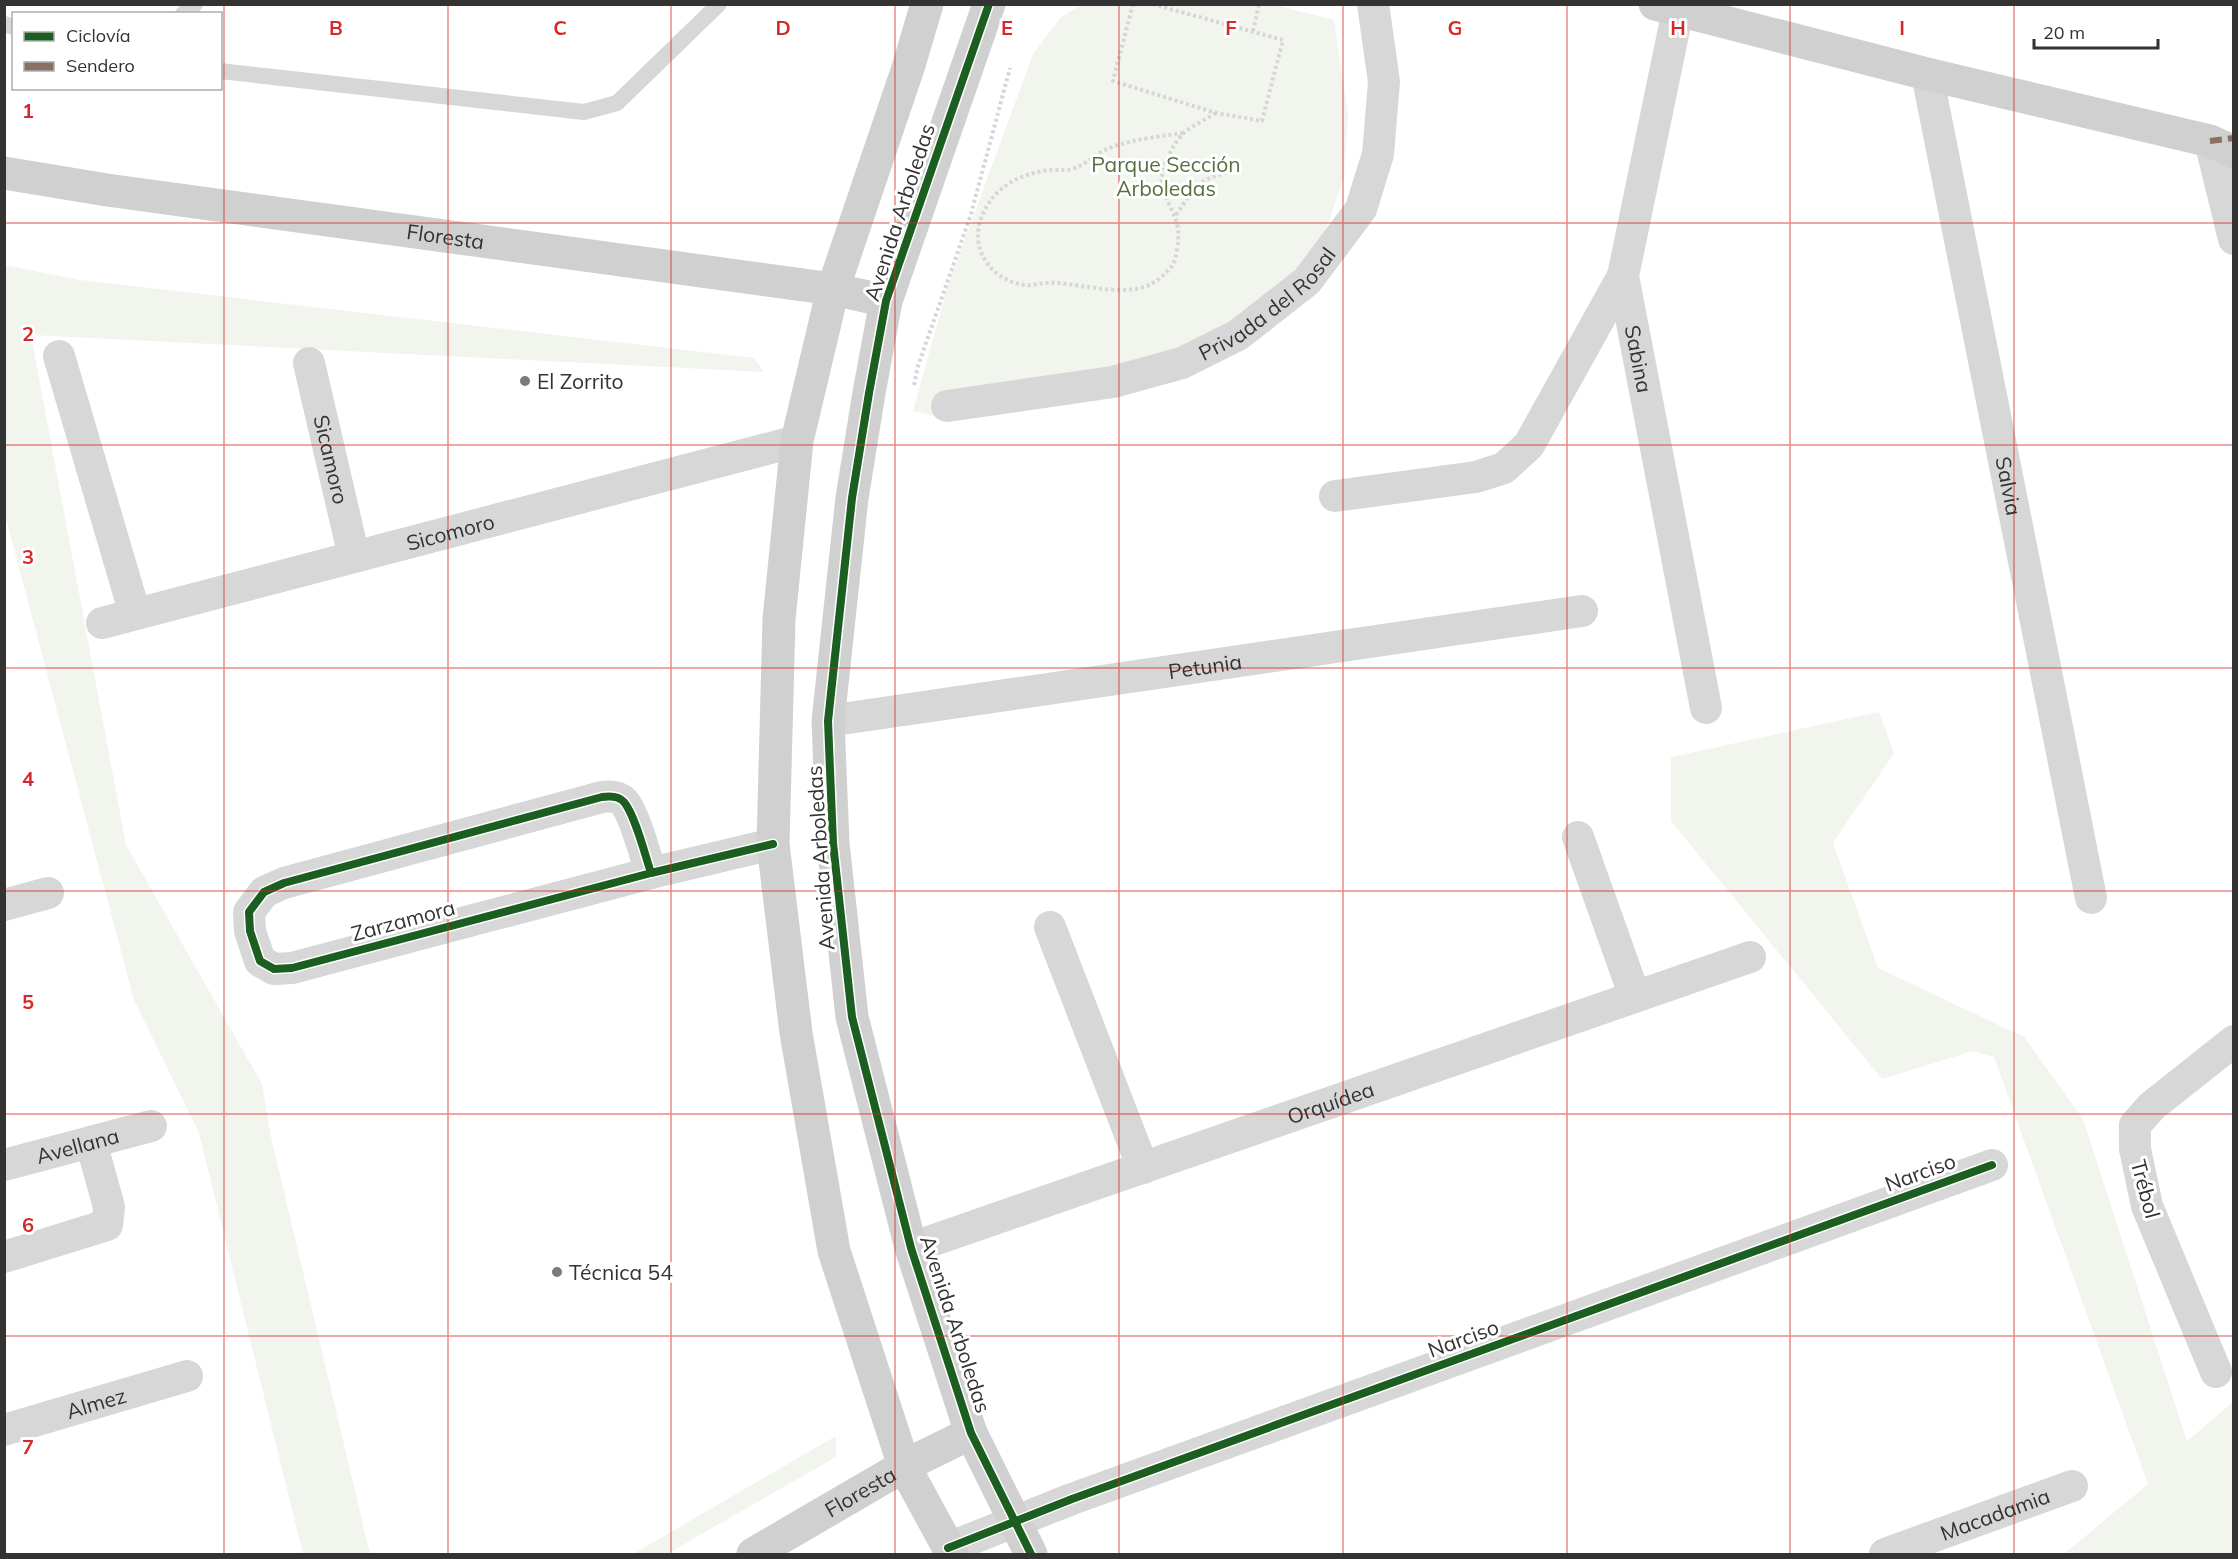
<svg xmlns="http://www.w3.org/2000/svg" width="2238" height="1559" font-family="Mulish,sans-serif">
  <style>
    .green { fill: #f1f5ed }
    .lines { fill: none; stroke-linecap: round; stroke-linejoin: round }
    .path { stroke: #d6d6d6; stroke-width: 4; stroke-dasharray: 3 3; stroke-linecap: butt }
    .lane { stroke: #d7d7d7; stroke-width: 16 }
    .street { stroke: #d7d7d7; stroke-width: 32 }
    .secondary { stroke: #d0d0d0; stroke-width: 33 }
    .quiet { stroke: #8d6e63; stroke-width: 6; stroke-dasharray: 12 6; stroke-linecap: butt }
    .cycleway-casing { stroke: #fff; stroke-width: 11 }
    .cycleway { stroke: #1b5e20; stroke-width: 8 }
    .grid { fill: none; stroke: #d62828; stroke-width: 1.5; stroke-opacity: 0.55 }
    .poi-dot { fill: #7a7a7a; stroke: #fff; stroke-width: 2 }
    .labels { text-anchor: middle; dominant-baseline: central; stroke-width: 6; stroke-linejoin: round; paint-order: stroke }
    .park-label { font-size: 21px; fill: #56703f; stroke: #fff }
    .street-label { font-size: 21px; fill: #333; stroke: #fff }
    .poi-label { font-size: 21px; fill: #333; stroke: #fff; text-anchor: start }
    .grid-label { font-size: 20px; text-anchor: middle; font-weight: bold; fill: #d62828; stroke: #fff; stroke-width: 6; stroke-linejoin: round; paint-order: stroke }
  </style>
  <rect width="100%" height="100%" fill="#fff"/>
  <!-- green -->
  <g class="green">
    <polygon points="1272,4 1334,20 1348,114 1344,177 1326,230 1260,329 951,420 913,411 947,288 1033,54 1061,17 1081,5"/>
    <polygon points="4,265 80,280 754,358 764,372 31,335 126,845 262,1084 271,1137 370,1554 303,1554 199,1133 134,1000 5,515"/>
    <polygon points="1879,712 1894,753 1833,843 1878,968 2024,1037 2083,1119 2187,1441 2233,1402 2233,1554 2064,1554 2148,1484 1994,1057 1973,1051 1882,1079 1671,821 1671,757"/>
    <polygon points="836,1436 836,1457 667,1554 633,1554"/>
  </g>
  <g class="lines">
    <!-- path -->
    <g class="path">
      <polyline points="1133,4 1113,81 1216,113 1262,121 1283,40 1152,4"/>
      <polyline points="1253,31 1259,4"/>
      <path d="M1183,133c-26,4 -55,6 -80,18 -10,5 -19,15 -31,18 -7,2 -15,0 -23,1 -30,4 -55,17 -67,46 -14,33 10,65 43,69 11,1 21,-4 32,-2 28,2 69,14 94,1 7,-3 16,-12 21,-18 3,-4 4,-11 5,-17 6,-31 -9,-38 -15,-65 -3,-14 12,-43 23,-52 9,-7 21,-13 31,-19"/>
      <path d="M1176,215c21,-31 25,-39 63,-44"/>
      <polyline points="914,385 918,366 971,214 1010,68"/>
    </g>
    <!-- lane -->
    <g class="lane">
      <polyline points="183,14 195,4"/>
      <polyline points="4,24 14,27"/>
      <polyline points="220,71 584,112 617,103 719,4"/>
    </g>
    <!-- street -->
    <g class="street">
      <path id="s1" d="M1678,10l-55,266 83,432"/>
      <path id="s2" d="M1927,74l164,824"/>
      <polyline points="2210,141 2234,239"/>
      <polyline points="59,356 135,614"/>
      <path id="s3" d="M309,363l45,194"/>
      <path id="s4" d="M947,406l166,-24 69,-19 56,-28 69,-54 54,-72 17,-55 6,-72 -11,-78"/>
      <polyline points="1335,496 1476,477 1504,468 1529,445 1623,276"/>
      <path id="s5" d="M102,623l695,-182"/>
      <path id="s6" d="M828,721l754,-110"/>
      <polyline points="1578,837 1635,997"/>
      <path d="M651,873c-6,-18 -16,-58 -27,-71 -5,-6 -15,-6 -22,-5l-318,86 -20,9 -15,20 1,19 10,30 14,8 18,-1 359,-95 122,-29"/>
      <polyline points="4,905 48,893"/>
      <polyline points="1050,927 1143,1168"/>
      <path id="s7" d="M4,1165l147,-39"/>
      <path id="s8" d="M911,1248l839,-291"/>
      <polyline points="4,1257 107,1225 109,1207 91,1142"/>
      <polyline points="2216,1372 2147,1206 2135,1149 2135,1125 2152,1106 2234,1041"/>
      <path id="s9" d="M4,1430l183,-54"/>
      <polyline points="948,1548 1072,1499 1992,1165"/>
      <path id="s10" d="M1885,1554l187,-68"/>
    </g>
    <!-- secondary -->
    <g class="secondary">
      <polyline points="927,4 908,68 833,289 797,441 779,619 773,844 796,1033 834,1251 904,1466 952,1554"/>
      <polyline points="989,4 886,301 869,393 852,498 828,721 833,843 852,1017 911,1248 971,1433 1031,1554"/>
      <polyline points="1655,4 1927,74 2210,141 2234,152"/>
      <path id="s11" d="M4,173l103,17 726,99 53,12"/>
      <path id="s12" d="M753,1554l151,-88 67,-33"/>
    </g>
    <!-- quiet -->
    <polyline class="quiet" points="2210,141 2234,138"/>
    <!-- cycleway casing -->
    <g class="cycleway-casing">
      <g id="cycleway">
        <polyline points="989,4 886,301 869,393 852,498 828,721 833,843 852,1017 911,1248 971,1433 1031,1554"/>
        <path d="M651,873c-6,-18 -16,-58 -27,-71 -5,-6 -15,-6 -22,-5l-318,86 -20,9 -15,20 1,19 10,30 14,8 18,-1 359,-95 122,-29"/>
        <polyline points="948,1548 1072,1499 1992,1165"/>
      </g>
    </g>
    <!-- cycleway -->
    <use href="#cycleway" class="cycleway"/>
  </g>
  <!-- grid -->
  <path class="grid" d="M224,4v1550M448,4v1550M671,4v1550M895,4v1550M1119,4v1550M1343,4v1550M1567,4v1550M1790,4v1550M2014,4v1550M4,223h2230M4,445h2230M4,668h2230M4,891h2230M4,1114h2230M4,1336h2230"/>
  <!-- markers -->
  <g class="poi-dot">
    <circle cx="525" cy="381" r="6"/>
    <circle cx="557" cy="1272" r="6"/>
  </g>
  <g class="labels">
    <!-- park labels -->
    <g class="park-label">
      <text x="1166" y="164">Parque Sección<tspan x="1166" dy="24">Arboledas</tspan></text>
    </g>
    <!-- street labels -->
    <g class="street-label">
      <text transform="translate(899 212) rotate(-72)">Avenida Arboledas</text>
      <text stroke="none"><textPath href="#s11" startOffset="446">Floresta</textPath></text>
      <text stroke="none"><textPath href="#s4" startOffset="344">Privada del Rosal</textPath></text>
      <text stroke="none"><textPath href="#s1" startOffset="356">Sabina</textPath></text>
      <text stroke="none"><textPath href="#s3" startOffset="99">Sicamoro</textPath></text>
      <text stroke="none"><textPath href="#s2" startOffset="420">Salvia</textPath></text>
      <text stroke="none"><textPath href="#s5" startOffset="360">Sicomoro</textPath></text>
      <text stroke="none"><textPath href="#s6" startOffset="381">Petunia</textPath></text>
      <text transform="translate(820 858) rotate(-94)">Avenida Arboledas</text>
      <text transform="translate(403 920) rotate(-15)">Zarzamora</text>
      <text stroke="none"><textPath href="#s8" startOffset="444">Orquídea</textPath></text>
      <text stroke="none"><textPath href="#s7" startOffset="76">Avellana</textPath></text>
      <text transform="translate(1920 1172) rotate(-20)">Narciso</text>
      <text transform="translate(2146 1189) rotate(75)">Trébol</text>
      <text transform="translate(956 1324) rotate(72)">Avenida Arboledas</text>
      <text transform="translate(1463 1338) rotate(-20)">Narciso</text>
      <text stroke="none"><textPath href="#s9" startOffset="96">Almez</textPath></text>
      <text stroke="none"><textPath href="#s12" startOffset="124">Floresta</textPath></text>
      <text stroke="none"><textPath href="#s10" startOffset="117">Macadamia</textPath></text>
    </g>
    <!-- poi labels -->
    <g class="poi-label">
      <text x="537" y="381">El Zorrito</text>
      <text x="569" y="1272">Técnica 54</text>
    </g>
  </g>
  <g class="grid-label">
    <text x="336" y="35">B</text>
    <text x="560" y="35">C</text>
    <text x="783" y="35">D</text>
    <text x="1007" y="35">E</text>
    <text x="1231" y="35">F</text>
    <text x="1455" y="35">G</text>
    <text x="1678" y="35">H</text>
    <text x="1902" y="35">I</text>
    <text x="28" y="118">1</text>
    <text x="28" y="341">2</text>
    <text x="28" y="564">3</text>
    <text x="28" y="786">4</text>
    <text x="28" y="1009">5</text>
    <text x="28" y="1232">6</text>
    <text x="28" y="1454">7</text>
  </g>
  <!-- border -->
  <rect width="2238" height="1559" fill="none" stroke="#333333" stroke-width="12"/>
  <!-- legend -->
  <rect x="12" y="12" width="210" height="78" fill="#ffffff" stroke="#adadad" stroke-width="1.5"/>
  <rect x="24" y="32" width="30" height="9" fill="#1b5e20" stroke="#adadad" stroke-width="1.5"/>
  <text x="66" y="42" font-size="18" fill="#333333">Ciclovía</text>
  <rect x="24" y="62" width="30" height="9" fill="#8d6e63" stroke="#adadad" stroke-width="1.5"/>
  <text x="66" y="72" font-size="18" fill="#333333">Sendero</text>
  <!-- scale -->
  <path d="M2034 39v9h124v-9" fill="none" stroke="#333333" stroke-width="3"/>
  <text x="2043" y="39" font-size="18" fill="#333333" stroke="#ffffff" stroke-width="4.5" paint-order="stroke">20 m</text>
</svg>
